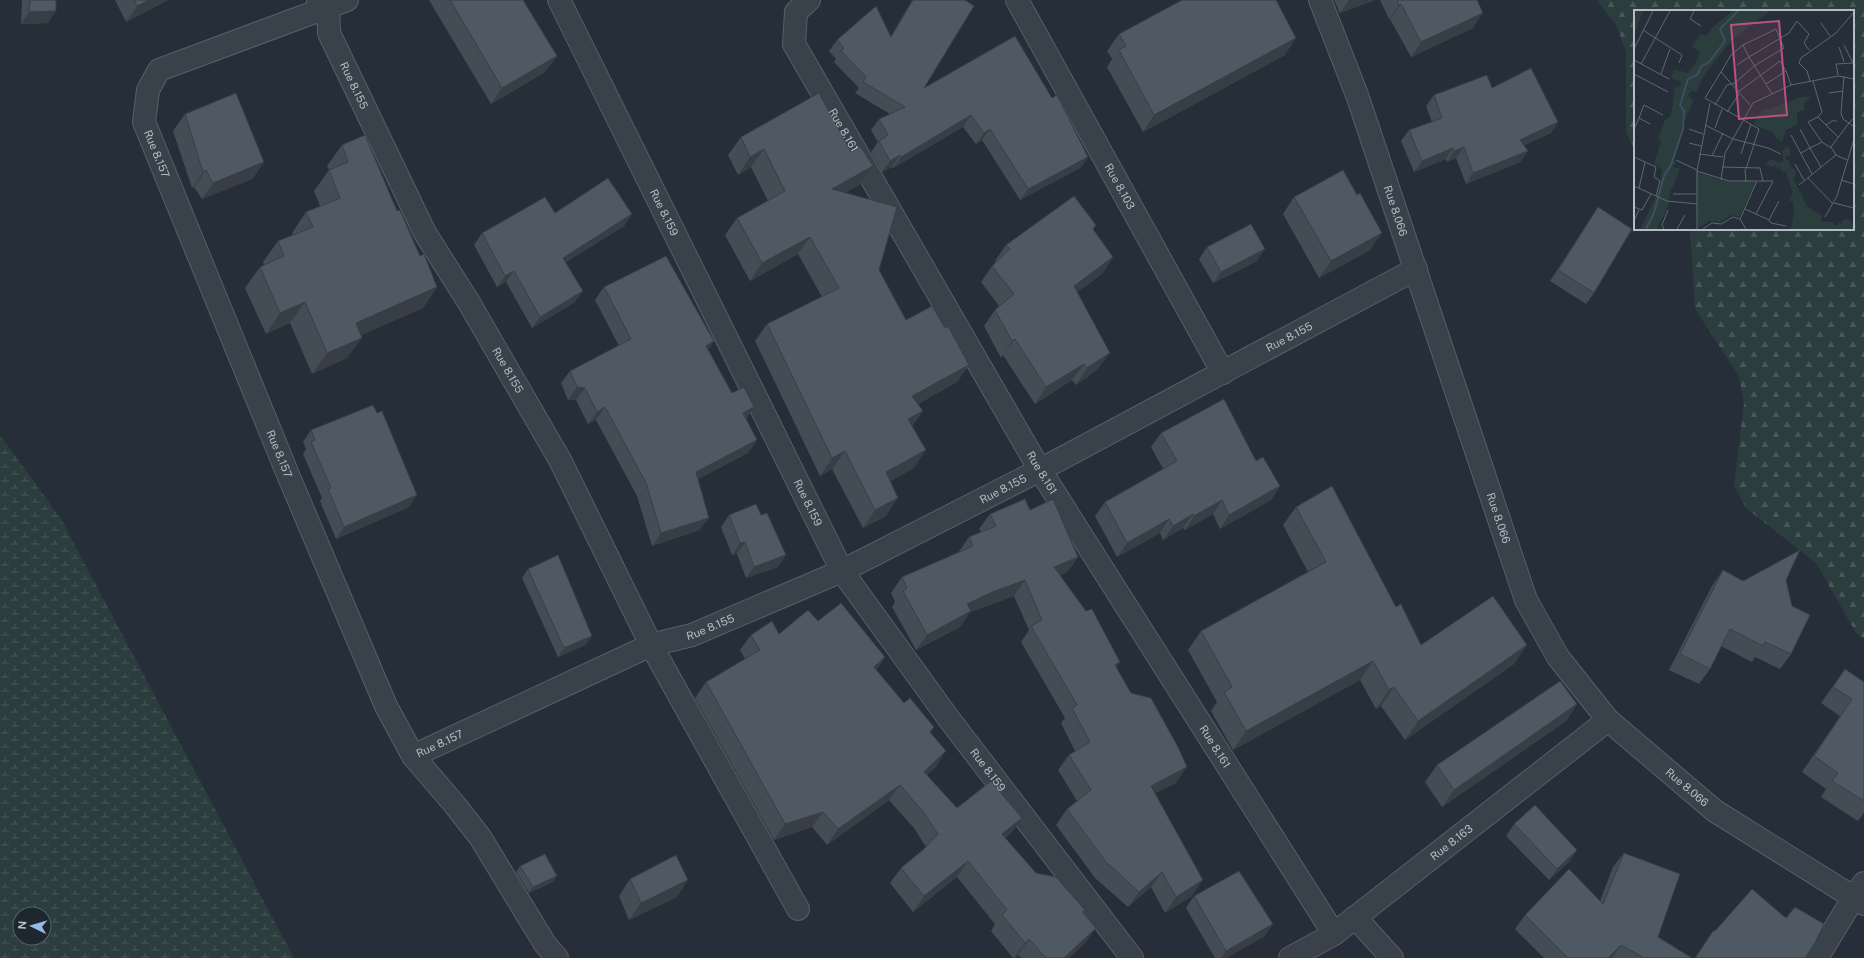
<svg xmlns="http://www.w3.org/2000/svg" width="1864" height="958" font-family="'Public Sans',sans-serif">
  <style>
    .forest { fill: url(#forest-firs) }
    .wetland { fill: url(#wetland-marsh); fill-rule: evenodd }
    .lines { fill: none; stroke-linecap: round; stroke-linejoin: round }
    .minor-casing { stroke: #575f68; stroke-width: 24 }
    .minor { stroke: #39414a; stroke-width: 22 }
    .wall { fill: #444d56 }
    .shaded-wall { fill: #373e46 }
    .building { fill: #4f5964; stroke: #373e46 }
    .labels { text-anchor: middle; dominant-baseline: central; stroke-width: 3; stroke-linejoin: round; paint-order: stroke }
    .street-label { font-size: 11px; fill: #b5bcc5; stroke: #1e262e }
    .inset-river { fill: none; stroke: #3e4d60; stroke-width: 2 }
    .inset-road { fill: none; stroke: #5f6771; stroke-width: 1 }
    .view { fill: #bd5180; fill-opacity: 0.15; stroke: #bd5180; stroke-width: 2 }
    .inset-edge { fill: none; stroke: #b5bcc5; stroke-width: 2 }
  </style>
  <defs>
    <pattern id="forest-firs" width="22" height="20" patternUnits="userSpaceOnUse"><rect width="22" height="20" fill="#2b3d3c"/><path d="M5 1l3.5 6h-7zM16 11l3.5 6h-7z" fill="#485757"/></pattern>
    <pattern id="wetland-marsh" width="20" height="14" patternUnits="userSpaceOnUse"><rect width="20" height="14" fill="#2b3d3c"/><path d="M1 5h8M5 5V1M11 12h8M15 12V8" fill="none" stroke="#485757"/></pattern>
  </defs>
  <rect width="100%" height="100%" fill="#262f39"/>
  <!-- forest -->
  <polygon class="forest" points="1597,0 1864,0 1864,639 1856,633 1816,563 1747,509 1734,486 1744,403 1739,376 1695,309 1690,229 1853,229 1853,11 1635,11 1635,151 1626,132 1626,52 1617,27"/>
  <!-- wetland -->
  <path class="wetland" d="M0,435l61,84 233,439h-294zM20,914h24v24h-24z"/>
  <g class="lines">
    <!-- minor casing -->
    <g class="minor-casing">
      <g id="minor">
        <path id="s1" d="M318,0l10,8 1,25 96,200 43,68 92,159 91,185 41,-10 150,-64 198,-101 376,-201"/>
        <path id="s2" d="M347,0l-188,70 -11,20 -4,32 145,355 97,229 27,50 238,-111 147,264"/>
        <path id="s3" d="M559,0l283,571 107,148 183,239"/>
        <path id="s4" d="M809,0l-13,12 -2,32 246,426 294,464"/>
        <path id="s5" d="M1017,0l206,373"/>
        <path id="s6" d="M1320,0l37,95 169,505 32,57 50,63 107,91 149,93"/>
        <polyline points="413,756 455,805 480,837 545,944 557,958"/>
        <polyline points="1355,917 1392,958"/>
        <path id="s7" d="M1290,958l44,-24 274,-214"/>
        <polyline points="1817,958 1854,897 1864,883"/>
      </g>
    </g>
    <!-- minor -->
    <use href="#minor" class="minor"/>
  </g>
  <!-- wall -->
  <g class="wall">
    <polygon points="22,0 56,0 48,23 21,24"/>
    <polygon points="115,0 168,0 126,22"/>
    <polygon points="429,0 523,0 557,56 545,72 491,104"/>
    <polygon points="912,0 965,0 924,88 1052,98 1088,157 1080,168 1020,200 982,140 976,144 963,127 893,168 892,167 882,172 871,152 878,142 871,130 879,119 890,114 855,93 859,88 834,62 836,59 829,51 837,40 891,36"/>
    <polygon points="1334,0 1375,0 1340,13"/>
    <polygon points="1380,0 1477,0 1473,28 1411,57 1390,19 1389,19"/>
    <polygon points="1119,34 1285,55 1143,132 1107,67 1112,59 1107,51"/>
    <polygon points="1492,88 1558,122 1551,133 1524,145 1528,151 1520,162 1466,184 1456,158 1447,162 1446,159 1414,172 1401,141 1409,130 1432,122 1426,106 1434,95"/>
    <polygon points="185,114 264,162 252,179 202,199 194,187 192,188 173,131"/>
    <polygon points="741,137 860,184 845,193 879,270 906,320 945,328 969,365 957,382 918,404 923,411 912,426 914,468 890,481 886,516 863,528 832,469 820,476 755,341 767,324 822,297 798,254 750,281 725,235 737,218 768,201 751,167 738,175 728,155"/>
    <polygon points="342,145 397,211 420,256 437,287 423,308 361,335 347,358 312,374 290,323 266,334 245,288 260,267 264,265 263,262 278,241 293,235 292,233 306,212 320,206 314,191 329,170 327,166"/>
    <polygon points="1294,197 1370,250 1319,278 1283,214"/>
    <polygon points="1598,207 1594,293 1586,304 1550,281"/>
    <polygon points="555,213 632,214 624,226 566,262 575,302 532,328 506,282 497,287 474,245 482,233"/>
    <polygon points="1093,230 1113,257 1102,274 1077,292 1098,369 1076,385 1072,380 1035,404 1003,355 1001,358 984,326 995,310 999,306 981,282 992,266 996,262 995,261 1006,245"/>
    <polygon points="1207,247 1257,261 1213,283 1199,259"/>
    <polygon points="604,287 708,350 732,393 754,407 746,419 757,440 748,453 698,479 700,530 652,546 637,496 596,420 588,424 576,400 568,400 561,383 570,371 619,346 595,300"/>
    <polygon points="311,430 409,507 336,539 320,501 322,498 303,454 306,449 303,442"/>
    <polygon points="1161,433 1256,461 1280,486 1271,500 1220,529 1213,514 1185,530 1183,528 1163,540 1160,533 1117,557 1095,516 1105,502 1163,469 1151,447"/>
    <polygon points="1296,507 1396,607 1421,645 1514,664 1405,740 1381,706 1376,709 1360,680 1233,750 1211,711 1217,702 1188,650 1201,631 1308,572 1283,525"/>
    <polygon points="1030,510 1078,557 1067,572 1060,575 1116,667 1176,783 1155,793 1192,896 1165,913 1151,887 1128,907 1095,878 1056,825 1067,809 1077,801 1058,770 1069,755 1075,751 1061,723 1065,718 1021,642 1029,630 1014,596 979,609 970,612 960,627 916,650 892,607 895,602 891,593 902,577 958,553 969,537 981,532 979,529 990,514"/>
    <polygon points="729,515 761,515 778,567 746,578 737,554 732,555 721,527"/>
    <polygon points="528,569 592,636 585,645 558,657 522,578"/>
    <polygon points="1723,570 1743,581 1786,580 1791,654 1780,669 1755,657 1752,662 1721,646 1710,669 1699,684 1669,670 1712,586"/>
    <polygon points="818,621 885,657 876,670 904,703 934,727 930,732 936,767 927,775 957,808 1022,818 1011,833 1005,838 1036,873 1085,910 1083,913 1085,943 1069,958 1021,958 1018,955 1015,958 1013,958 991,931 995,924 957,877 913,912 890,883 901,868 926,847 914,828 889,800 827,845 812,827 774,840 695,698 706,682 745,659 740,650 751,635 779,634"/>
    <polygon points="1845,669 1864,682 1864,813 1858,821 1821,797 1826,789 1802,772 1840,716 1821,703"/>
    <polygon points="1577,704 1566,721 1442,807 1425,782 1437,765"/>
    <polygon points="1514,824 1577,850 1569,862 1549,880 1506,836"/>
    <polygon points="1624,853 1658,937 1692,958 1544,958 1515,929 1525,915 1600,901 1613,867"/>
    <polygon points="520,866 557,876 553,882 529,893 516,872"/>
    <polygon points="630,879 677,897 629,920 619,896"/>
    <polygon points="1194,896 1265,936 1226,958 1215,958 1186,908"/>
  </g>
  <!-- shaded-wall -->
  <g class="shaded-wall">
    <polygon points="149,0 168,0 126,22 137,6"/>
    <polygon points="1349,0 1375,0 1340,13"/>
    <polygon points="1401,4 1390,19 1389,19 1399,5"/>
    <polygon points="56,11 48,23 21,24 29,12"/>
    <polygon points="1483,13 1473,28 1411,57 1421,42"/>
    <polygon points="1296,38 1285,55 1143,132 1154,115"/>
    <polygon points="557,56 545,72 491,104 502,88"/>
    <polygon points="971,115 963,127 893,168 901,157"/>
    <polygon points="1558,122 1551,133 1513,151 1520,140"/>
    <polygon points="990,129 982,140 976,144 984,133"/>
    <polygon points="1464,147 1456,158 1447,162 1454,151"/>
    <polygon points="1453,148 1446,159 1414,172 1422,161"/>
    <polygon points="764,149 751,167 738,175 750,157"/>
    <polygon points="1528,151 1520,162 1466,184 1473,173"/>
    <polygon points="900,155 892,167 882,172 890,161"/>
    <polygon points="1088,157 1080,168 1020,200 1028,189"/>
    <polygon points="264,162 252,179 202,199 213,183"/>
    <polygon points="873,166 860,184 819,207 832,189"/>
    <polygon points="206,170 194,187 192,188 203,172"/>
    <polygon points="632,214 624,226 555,269 563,258"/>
    <polygon points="1382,233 1370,250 1319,278 1331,261"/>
    <polygon points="810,237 798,254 750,281 762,263"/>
    <polygon points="1265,249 1257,261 1213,283 1221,272"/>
    <polygon points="1113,257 1102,274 1063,302 1074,286"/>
    <polygon points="514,271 506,282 497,287 505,276"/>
    <polygon points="437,287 423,308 341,344 356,323"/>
    <polygon points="583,291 575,302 532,328 540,317"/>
    <polygon points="305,302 290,323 266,334 280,313"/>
    <polygon points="362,338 347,358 312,374 327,353"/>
    <polygon points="1015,339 1003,355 1001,358 1012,341"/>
    <polygon points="714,341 706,354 706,346"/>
    <polygon points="1110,353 1098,369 1076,385 1087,368"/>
    <polygon points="1084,364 1072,380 1035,404 1046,387"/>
    <polygon points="969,365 957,382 900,414 912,396"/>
    <polygon points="577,387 585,388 576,400 568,400"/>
    <polygon points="605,407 596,420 588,424 597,412"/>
    <polygon points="754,407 745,420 743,413"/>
    <polygon points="923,411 910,429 908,419"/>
    <polygon points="757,440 748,453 687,485 696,472"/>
    <polygon points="926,450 914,468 874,490 886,472"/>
    <polygon points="845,451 832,469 820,476 832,458"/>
    <polygon points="1280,486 1271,500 1220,529 1229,515"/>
    <polygon points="417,495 409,507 336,539 344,527"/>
    <polygon points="898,498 886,516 863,528 875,510"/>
    <polygon points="1222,500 1213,514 1185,530 1194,516"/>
    <polygon points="1193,514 1183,528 1163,540 1173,526"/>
    <polygon points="709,518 700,530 652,546 661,533"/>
    <polygon points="1169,519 1160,533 1117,557 1127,543"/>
    <polygon points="745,542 737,554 732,555 740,543"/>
    <polygon points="786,555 778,567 746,578 754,567"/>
    <polygon points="1078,557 1067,572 1043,583 1054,567"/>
    <polygon points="1025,580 1014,596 979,609 970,612 960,627 916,650 927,635 967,604 990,593"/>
    <polygon points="592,636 585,645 558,657 564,648"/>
    <polygon points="1527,645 1514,664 1405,740 1418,721"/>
    <polygon points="885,657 874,673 874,667"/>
    <polygon points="1373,661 1360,680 1233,750 1246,731"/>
    <polygon points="1120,662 1109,677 1115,665"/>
    <polygon points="1394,687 1381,706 1376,709 1389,690"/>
    <polygon points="1577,704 1566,721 1442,807 1454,790"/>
    <polygon points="946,751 936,767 913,788 924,772"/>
    <polygon points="1187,767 1176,783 1140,801 1151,786"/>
    <polygon points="900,785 889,800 827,845 838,829"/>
    <polygon points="823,812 812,827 774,840 785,824"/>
    <polygon points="1022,818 1011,833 991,849 1002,834"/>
    <polygon points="1577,850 1569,862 1549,880 1557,869"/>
    <polygon points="968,861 957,877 913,912 924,896"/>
    <polygon points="1162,872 1151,887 1128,907 1139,892"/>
    <polygon points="557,876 553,882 529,893 533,887"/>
    <polygon points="688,880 677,897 629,920 641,903"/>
    <polygon points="1203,880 1192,896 1165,913 1176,897"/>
    <polygon points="1273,924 1265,936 1226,958 1221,958 1226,951"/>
    <polygon points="1096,928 1085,943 1069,958 1064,958"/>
    <polygon points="1029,939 1018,955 1014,958 1025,943"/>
    <polygon points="1621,945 1612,958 1608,958"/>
  </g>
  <!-- building -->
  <g class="building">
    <polygon points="30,0 56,0 56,11 29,12"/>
    <polygon points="134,0 149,0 137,6"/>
    <polygon points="450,0 523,0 557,56 502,88"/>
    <polygon points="913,0 965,0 974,6 924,88 1015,36 1052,98 1057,95 1088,157 1028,189 990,129 984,133 971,115 901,157 900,155 890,161 879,141 888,135 879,119 905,107 863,82 866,77 841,51 844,48 837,40 876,6 891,37"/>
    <polygon points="1182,0 1276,0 1296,38 1154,115 1119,50 1126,46 1119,34"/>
    <polygon points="1397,0 1477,0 1483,13 1421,42 1401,4 1399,5"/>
    <polygon points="1531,68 1558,122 1520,140 1528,151 1473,173 1464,147 1454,151 1453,148 1422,161 1409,130 1442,118 1434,95 1487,75 1492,88"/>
    <polygon points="236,93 264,162 213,183 206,170 203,172 185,114"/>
    <polygon points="819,93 851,152 861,147 873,166 832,189 897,207 879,270 906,320 932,306 945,328 948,326 969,365 912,396 923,411 908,419 926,450 886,472 898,498 875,510 845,451 832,458 767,324 839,288 810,237 762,263 737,218 785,191 764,149 750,157 741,137"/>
    <polygon points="365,135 397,211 400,210 420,256 424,254 437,287 356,323 362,338 327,353 305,302 280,313 260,267 284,256 278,241 313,227 306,212 340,198 329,170 348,162 342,145"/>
    <polygon points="1343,170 1357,195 1360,193 1382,233 1331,261 1294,197"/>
    <polygon points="608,178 632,214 563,258 583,291 540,317 514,271 505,276 482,233 545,197 555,213"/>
    <polygon points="1074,196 1096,225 1093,229 1113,257 1074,286 1110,353 1087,368 1084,364 1046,387 1015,339 1012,341 995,310 1014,294 992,266 1010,249 1006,245"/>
    <polygon points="1598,207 1632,229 1594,293 1558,270"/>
    <polygon points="1251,224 1265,249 1221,272 1207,247"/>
    <polygon points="666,256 714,341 706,346 732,393 744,387 754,407 743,413 757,440 696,472 709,518 661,533 646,483 605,407 597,412 585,388 577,387 570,371 631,339 604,287"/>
    <polygon points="1224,399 1256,461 1263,457 1280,486 1229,515 1222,500 1194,516 1193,514 1173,526 1169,519 1127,543 1105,502 1177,461 1161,433"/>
    <polygon points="373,405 377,413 382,411 417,495 344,527 328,489 331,488 311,442 315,440 311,430"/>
    <polygon points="1332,486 1396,607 1401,604 1421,645 1493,596 1527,645 1418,721 1394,687 1389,690 1373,661 1246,731 1224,692 1232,687 1201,631 1326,562 1296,507"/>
    <polygon points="1025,499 1030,510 1053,499 1078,557 1054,567 1086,611 1092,609 1120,662 1115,665 1131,693 1151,698 1178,747 1187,767 1151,786 1203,880 1176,897 1162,872 1139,892 1106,862 1067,809 1091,790 1069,755 1090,742 1072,708 1077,705 1031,626 1042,620 1025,580 990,593 967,604 971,611 927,635 903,591 907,588 902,577 973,546 969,537 996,526 990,514"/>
    <polygon points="756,504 761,515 767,513 786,555 754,567 745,542 740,543 729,515"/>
    <polygon points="1800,550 1786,580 1792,606 1810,615 1791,654 1765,642 1763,646 1730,629 1710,669 1680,654 1723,570 1743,581"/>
    <polygon points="558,555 592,636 564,648 528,569"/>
    <polygon points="841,603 885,657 874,667 904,703 910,698 934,727 930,732 946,751 924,772 957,808 991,781 1022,818 1002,834 1036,873 1056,877 1085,910 1082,912 1096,928 1064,958 1046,958 1029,939 1025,943 1002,915 1007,910 968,861 924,896 901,868 924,849 938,834 924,813 900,785 838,829 823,812 785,824 706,682 760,650 751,635 772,621 779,634 808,610 818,621"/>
    <polygon points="1845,669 1864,682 1864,801 1832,781 1838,773 1814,756 1852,699 1833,687"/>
    <polygon points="1560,681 1577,704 1454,790 1437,765"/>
    <polygon points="1535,805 1577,850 1557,869 1514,824"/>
    <polygon points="1624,853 1680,874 1658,937 1692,958 1644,958 1621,945 1608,958 1568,958 1525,915 1569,869 1603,904"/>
    <polygon points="545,854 557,876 533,887 520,866"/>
    <polygon points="676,855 688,880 641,903 630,879"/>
    <polygon points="1239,871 1273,924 1226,951 1194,896"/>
    <polygon points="1752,889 1786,918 1795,907 1824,924 1815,943 1805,958 1695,958 1713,931 1715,931"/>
  </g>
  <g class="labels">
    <!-- street labels -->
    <g class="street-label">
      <text stroke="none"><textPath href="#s1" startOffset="96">Rue 8.155</textPath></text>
      <text stroke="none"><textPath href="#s4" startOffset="149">Rue 8.161</textPath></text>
      <text stroke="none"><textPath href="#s2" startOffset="290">Rue 8.157</textPath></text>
      <text stroke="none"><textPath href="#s5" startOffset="213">Rue 8.103</textPath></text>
      <text stroke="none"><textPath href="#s6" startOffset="224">Rue 8.066</textPath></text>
      <text stroke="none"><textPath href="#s3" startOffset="237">Rue 8.159</textPath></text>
      <text stroke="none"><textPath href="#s1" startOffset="1440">Rue 8.155</textPath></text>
      <text stroke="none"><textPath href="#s1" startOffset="420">Rue 8.155</textPath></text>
      <text stroke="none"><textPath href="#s2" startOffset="614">Rue 8.157</textPath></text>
      <text stroke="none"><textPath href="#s4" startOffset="545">Rue 8.161</textPath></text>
      <text stroke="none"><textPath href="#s1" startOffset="1116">Rue 8.155</textPath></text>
      <text stroke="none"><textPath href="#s3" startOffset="561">Rue 8.159</textPath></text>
      <text stroke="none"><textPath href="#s6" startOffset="548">Rue 8.066</textPath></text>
      <text stroke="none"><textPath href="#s1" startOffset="792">Rue 8.155</textPath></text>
      <text stroke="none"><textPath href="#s2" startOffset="974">Rue 8.157</textPath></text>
      <text stroke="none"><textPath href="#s4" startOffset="869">Rue 8.161</textPath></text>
      <text stroke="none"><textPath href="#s3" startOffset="884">Rue 8.159</textPath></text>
      <text stroke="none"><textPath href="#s6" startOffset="884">Rue 8.066</textPath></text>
      <text stroke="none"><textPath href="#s7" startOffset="199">Rue 8.163</textPath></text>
    </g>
  </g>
  <!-- overview -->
  <g transform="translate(1634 10)">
    <rect width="220" height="220" fill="#262f39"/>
    <path d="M0,1h9l-9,24z" fill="#2b3d3c"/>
    <path d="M167,87h11l-7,5 -1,8 -7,2v12l-11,6 -4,12 -6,-4 -2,-5 -18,-7 -2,-3 8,-12z" fill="#2b3d3c"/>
    <path d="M98,1h38l-38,29 -28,35 -8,17 -5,-1 -3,5 5,3 -1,5 -6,13 -13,43 3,2 -3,5 7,2 -10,24 -2,13 -11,23h-17l20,-40 2,-20 -8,-5 7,-23 -3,-3 7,-18 6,-5 4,-28 5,-1 1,-4 -10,-4 3,-9 14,4 10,-14 2,-7 -8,-5 8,-13 7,2 5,-8zM152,137h3l2,8 -5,1v4h3l1,7 5,2 1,7 -3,2 14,28 15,10 -1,6h11l4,4 3,-4 3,2v-4l6,-1 6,6v4h-63l3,-16 -1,-12h-4l4,-8 -7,-21 -4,-1 -3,-4 -4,2 1,-4 -5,2 -6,-4 8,-4 5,4 5,-1v-12z" fill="#2b3d3c"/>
    <path d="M62,161l25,9 35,2 -17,35 -7,-2 -12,7 -11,-1 -12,8z" fill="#2b3d3c"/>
    <path class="inset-river" d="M12,219l8,-16 10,-37 7,-11 12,-36 1,-18 -4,-6 8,-26 9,-4 4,-8 8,-5 16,-21 -5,-12 18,-18"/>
    <path class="inset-road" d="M60,1l-4,8 11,7M187,13l9,13M9,20l39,25 -3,8M205,37l5,15M0,39l19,-38M0,50l35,19M7,54l29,-53M87,62l10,-17 12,-10M0,64l34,18M27,64l9,-25M204,65l-2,-11 17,-1 -9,-18M176,71l-3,-10 -8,-8 2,-5 35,-25 18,-21M179,71l9,31 -4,5 20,20M132,74l20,-13 5,14M104,82l42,-31 6,10M195,83l14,-2M138,84l-23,-37 40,-24 8,-12 12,13 -5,9 5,7M81,95l12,-20 8,-2 19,-17 30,-18 -8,-19 -33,16 6,12 -12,8M93,102l12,-18M184,107l-10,5 14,20M5,108l5,-13 19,10M220,108l-5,5 5,4M71,115l28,14 35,9 13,6M192,115l8,-5 3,2M81,118l7,-19M0,119l5,-11 11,6M55,119l14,5M166,119l10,19 -9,5M157,125l21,39M55,133l12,3M65,144l24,3M107,144l10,-30M202,145l11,5M78,146l11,-23M0,147l22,10 -2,10 6,4 -4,15M42,150l21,10M161,154l9,16M88,157l38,1 3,13M187,157l-11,-19 12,-6 9,6M111,159l1,13M112,159l13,-40 -54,-31 16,-26 29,33M63,161l13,-68M174,168l25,26M87,170l4,-27 28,-50 38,-18 47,-9 16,3M207,170l13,4M165,175l37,-30 -5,-8 18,-24 -6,-4 -2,-6 3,-37M0,176l33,15 30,3M5,178l6,-26M39,184h23M200,193l20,5M0,197l8,3 9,-16M111,199l11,5 17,-33h-15M122,204l13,6 10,-19M191,207l12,-21 17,-57M135,210l2,3 15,3M0,211l5,-11M30,219l-2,-4 6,-15M43,219l8,-14M63,219v-58l32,10h28l-17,38M69,219l9,-6 9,1 12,-7 7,2 6,10"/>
    <path class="view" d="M145,11l8,94 -48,4 -8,-94z"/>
    <rect width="220" height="220" class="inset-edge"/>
  </g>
  <!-- north arrow -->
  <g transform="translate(32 926) rotate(275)"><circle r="19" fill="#1e262e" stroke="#5a626a"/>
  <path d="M0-3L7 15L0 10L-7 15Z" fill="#95b9ea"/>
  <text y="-6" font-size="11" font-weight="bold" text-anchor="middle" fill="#b5bcc5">N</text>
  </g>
</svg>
